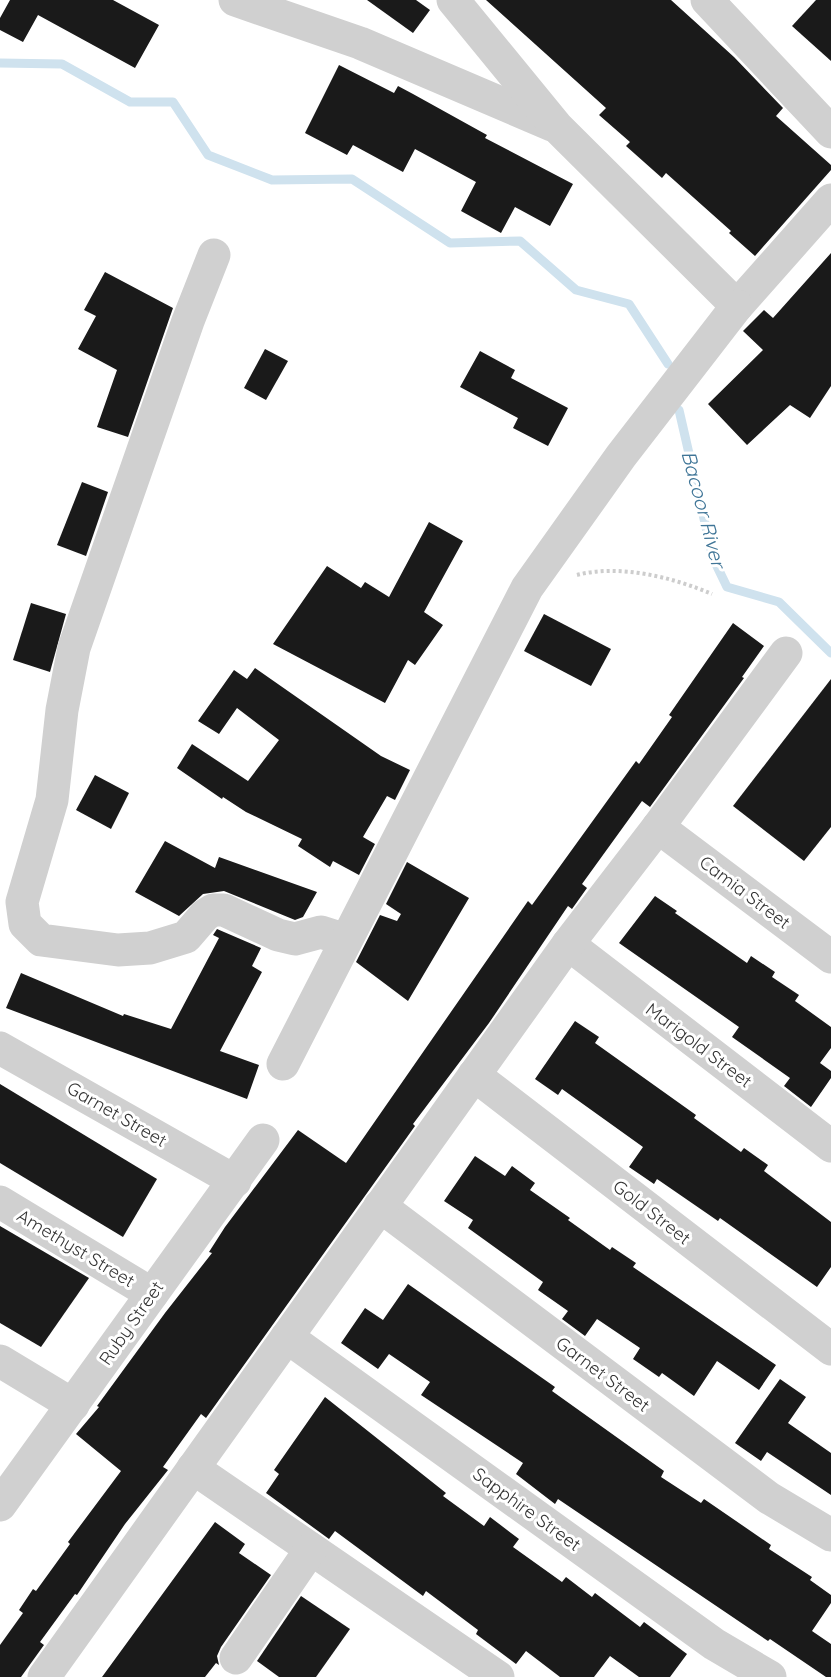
<svg xmlns="http://www.w3.org/2000/svg" width="831" height="1677" font-family="Quicksand,sans-serif">
  <style>
    .lines { fill: none; stroke-linecap: round; stroke-linejoin: round }
    .stream { stroke: #cfe2ee; stroke-width: 9 }
    .building { fill: #1a1a1a }
    .path { stroke: #cdcdcd; stroke-width: 4; stroke-dasharray: 3 3; stroke-linecap: butt }
    .street { stroke: #d0d0d0; stroke-width: 33 }
    .labels { text-anchor: middle; dominant-baseline: central; stroke-width: 6; stroke-linejoin: round; paint-order: stroke }
    .street-label { font-size: 18px; fill: #333; stroke: #fff }
    .water-label { font-size: 20px; font-style: italic; fill: #3f7597; stroke: #fff }
  </style>
  <rect width="100%" height="100%" fill="#fff"/>
  <g class="lines">
    <!-- stream -->
    <g class="stream">
      <polyline points="0,63 62,64 130,102 173,102 208,155 272,180 352,179 450,243 520,241 576,290 629,304 668,364"/>
      <polyline points="679,410 713,558 727,587 779,602 831,653"/>
    </g>
  </g>
  <!-- building -->
  <g class="building">
    <polygon points="10,0 113,0 159,25 135,68 38,15 23,42 0,30 0,18"/>
    <polygon points="367,0 416,0 430,10 413,33"/>
    <polygon points="486,0 671,0 734,57 783,108 776,116 831,165 831,170 755,256 729,233 731,231 666,173 662,178 626,146 630,142 599,115 606,108"/>
    <polygon points="816,0 831,0 831,61 792,26"/>
    <polygon points="339,65 394,93 398,86 413,94 487,135 485,138 573,184 550,226 515,207 501,233 461,211 476,182 415,149 403,172 353,145 347,155 305,133"/>
    <polygon points="831,253 831,386 810,418 790,405 747,445 708,404 763,350 743,331 764,310 773,318"/>
    <polygon points="105,272 173,308 128,437 97,427 117,370 78,349 96,316 84,310"/>
    <polygon points="265,349 288,361 266,400 244,388"/>
    <polygon points="480,351 515,370 511,378 568,408 548,446 513,428 518,418 460,387"/>
    <polygon points="82,482 108,492 86,556 57,545"/>
    <polygon points="429,522 463,541 424,612 443,625 415,665 408,660 385,703 273,644 327,566 361,588 365,582 389,597"/>
    <polygon points="31,603 66,614 50,672 13,660"/>
    <polygon points="544,614 611,649 591,686 524,651"/>
    <polygon points="733,623 764,646 742,677 744,678 650,807 642,801 582,884 587,888 572,909 568,906 489,1023 413,1124 415,1126 206,1418 201,1414 163,1467 168,1470 125,1524 77,1595 75,1594 40,1642 44,1645 21,1677 0,1677 0,1645 23,1613 19,1610 33,1589 36,1591 70,1544 68,1542 121,1471 76,1434 99,1407 97,1406 165,1313 212,1253 209,1252 225,1227 298,1130 346,1163 528,901 532,905 636,761 639,764 672,717 669,715"/>
    <polygon points="255,668 381,756 410,770 395,800 387,796 363,837 375,844 359,875 333,861 330,867 298,846 302,839 246,812 223,797 222,799 177,768 192,744 248,781 279,740 237,708 219,734 198,721 234,670 247,679"/>
    <polygon points="831,679 831,827 804,861 733,806"/>
    <polygon points="95,775 129,793 111,829 76,810"/>
    <polygon points="165,841 215,868 219,857 317,892 303,917 295,920 224,891 203,894 179,916 135,892"/>
    <polygon points="407,862 469,898 408,1001 356,962 380,915 397,921 401,914 386,904"/>
    <polygon points="655,896 677,911 675,913 747,963 751,956 775,972 772,977 799,995 795,1001 831,1027 831,1048 820,1063 831,1071 831,1078 811,1107 784,1086 790,1078 732,1037 739,1027 619,943"/>
    <polygon points="217,929 261,948 252,966 262,972 220,1051 259,1065 247,1099 6,1008 21,973 123,1016 124,1014 171,1029 219,938 213,935"/>
    <polygon points="575,1021 599,1037 595,1043 696,1115 694,1118 741,1152 744,1148 768,1165 764,1171 831,1222 831,1267 817,1287 720,1218 718,1221 657,1179 654,1184 629,1167 643,1147 562,1089 558,1095 535,1079"/>
    <polygon points="0,1084 157,1179 123,1237 0,1163"/>
    <polygon points="475,1156 505,1176 512,1166 535,1183 530,1190 570,1218 568,1220 610,1250 612,1247 636,1263 633,1267 776,1365 759,1390 717,1361 694,1396 662,1373 659,1377 633,1359 640,1348 597,1319 585,1336 562,1319 568,1311 538,1290 543,1282 468,1228 473,1220 444,1201"/>
    <polygon points="0,1226 89,1278 41,1347 0,1323"/>
    <polygon points="408,1284 555,1387 552,1391 664,1471 661,1477 701,1503 704,1499 771,1545 769,1549 812,1577 810,1580 831,1595 831,1603 812,1631 831,1644 831,1677 826,1677 770,1639 768,1641 558,1499 555,1504 516,1474 523,1463 421,1395 430,1382 389,1354 378,1369 341,1343 365,1308 383,1320"/>
    <polygon points="780,1379 806,1397 788,1423 831,1453 831,1495 767,1452 761,1461 735,1443"/>
    <polygon points="325,1397 446,1493 443,1496 484,1526 490,1517 519,1539 513,1547 562,1582 566,1577 592,1597 595,1593 640,1627 644,1622 687,1654 670,1677 639,1677 610,1656 594,1677 560,1677 526,1651 516,1664 476,1634 478,1630 426,1591 423,1596 335,1531 329,1539 266,1493 279,1474 274,1470"/>
    <polygon points="215,1522 245,1544 239,1553 271,1575 221,1647 217,1656 219,1665 216,1663 205,1677 102,1677"/>
    <polygon points="301,1596 350,1629 316,1677 279,1677 257,1661"/>
  </g>
  <g class="lines">
    <!-- path -->
    <path class="path" d="M577,575c42,-11 95,2 135,19"/>
    <!-- street -->
    <g class="street">
      <polyline points="235,0 360,43 552,125"/>
      <polyline points="453,0 557,127 737,306 831,200"/>
      <polyline points="707,0 831,132"/>
      <polyline points="214,255 188,321 74,648 62,710 52,800 22,902 25,924 41,940 118,950 150,948 186,937 205,915 213,910 224,910 278,935 295,939 321,932 346,940"/>
      <polyline points="658,827 831,957"/>
      <polyline points="568,944 831,1146"/>
      <polyline points="0,1048 235,1181"/>
      <polyline points="283,1064 527,588 621,456 737,306"/>
      <polyline points="474,1075 831,1349"/>
      <polyline points="0,1202 152,1294"/>
      <polyline points="380,1206 769,1498 831,1535"/>
      <polyline points="287,1337 714,1644 770,1677"/>
      <polyline points="0,1361 73,1405"/>
      <polyline points="193,1468 498,1677"/>
      <polyline points="0,1505 263,1140"/>
      <polyline points="236,1658 311,1549"/>
      <polyline points="44,1677 568,944 658,827 786,653"/>
    </g>
  </g>
  <g class="labels">
    <!-- street labels -->
    <g class="street-label">
      <text transform="translate(745 892) rotate(37)">Camia Street</text>
      <text transform="translate(699 1045) rotate(37)">Marigold Street</text>
      <text transform="translate(117 1114) rotate(30)">Garnet Street</text>
      <text transform="translate(652 1212) rotate(38)">Gold Street</text>
      <text transform="translate(76 1248) rotate(31)">Amethyst Street</text>
      <text transform="translate(131 1323) rotate(-55)">Ruby Street</text>
      <text transform="translate(603 1374) rotate(37)">Garnet Street</text>
      <text transform="translate(527 1509) rotate(36)">Sapphire Street</text>
    </g>
    <!-- water labels -->
    <g class="water-label">
      <text transform="translate(704 509) rotate(75)">Bacoor River</text>
    </g>
  </g>
</svg>
